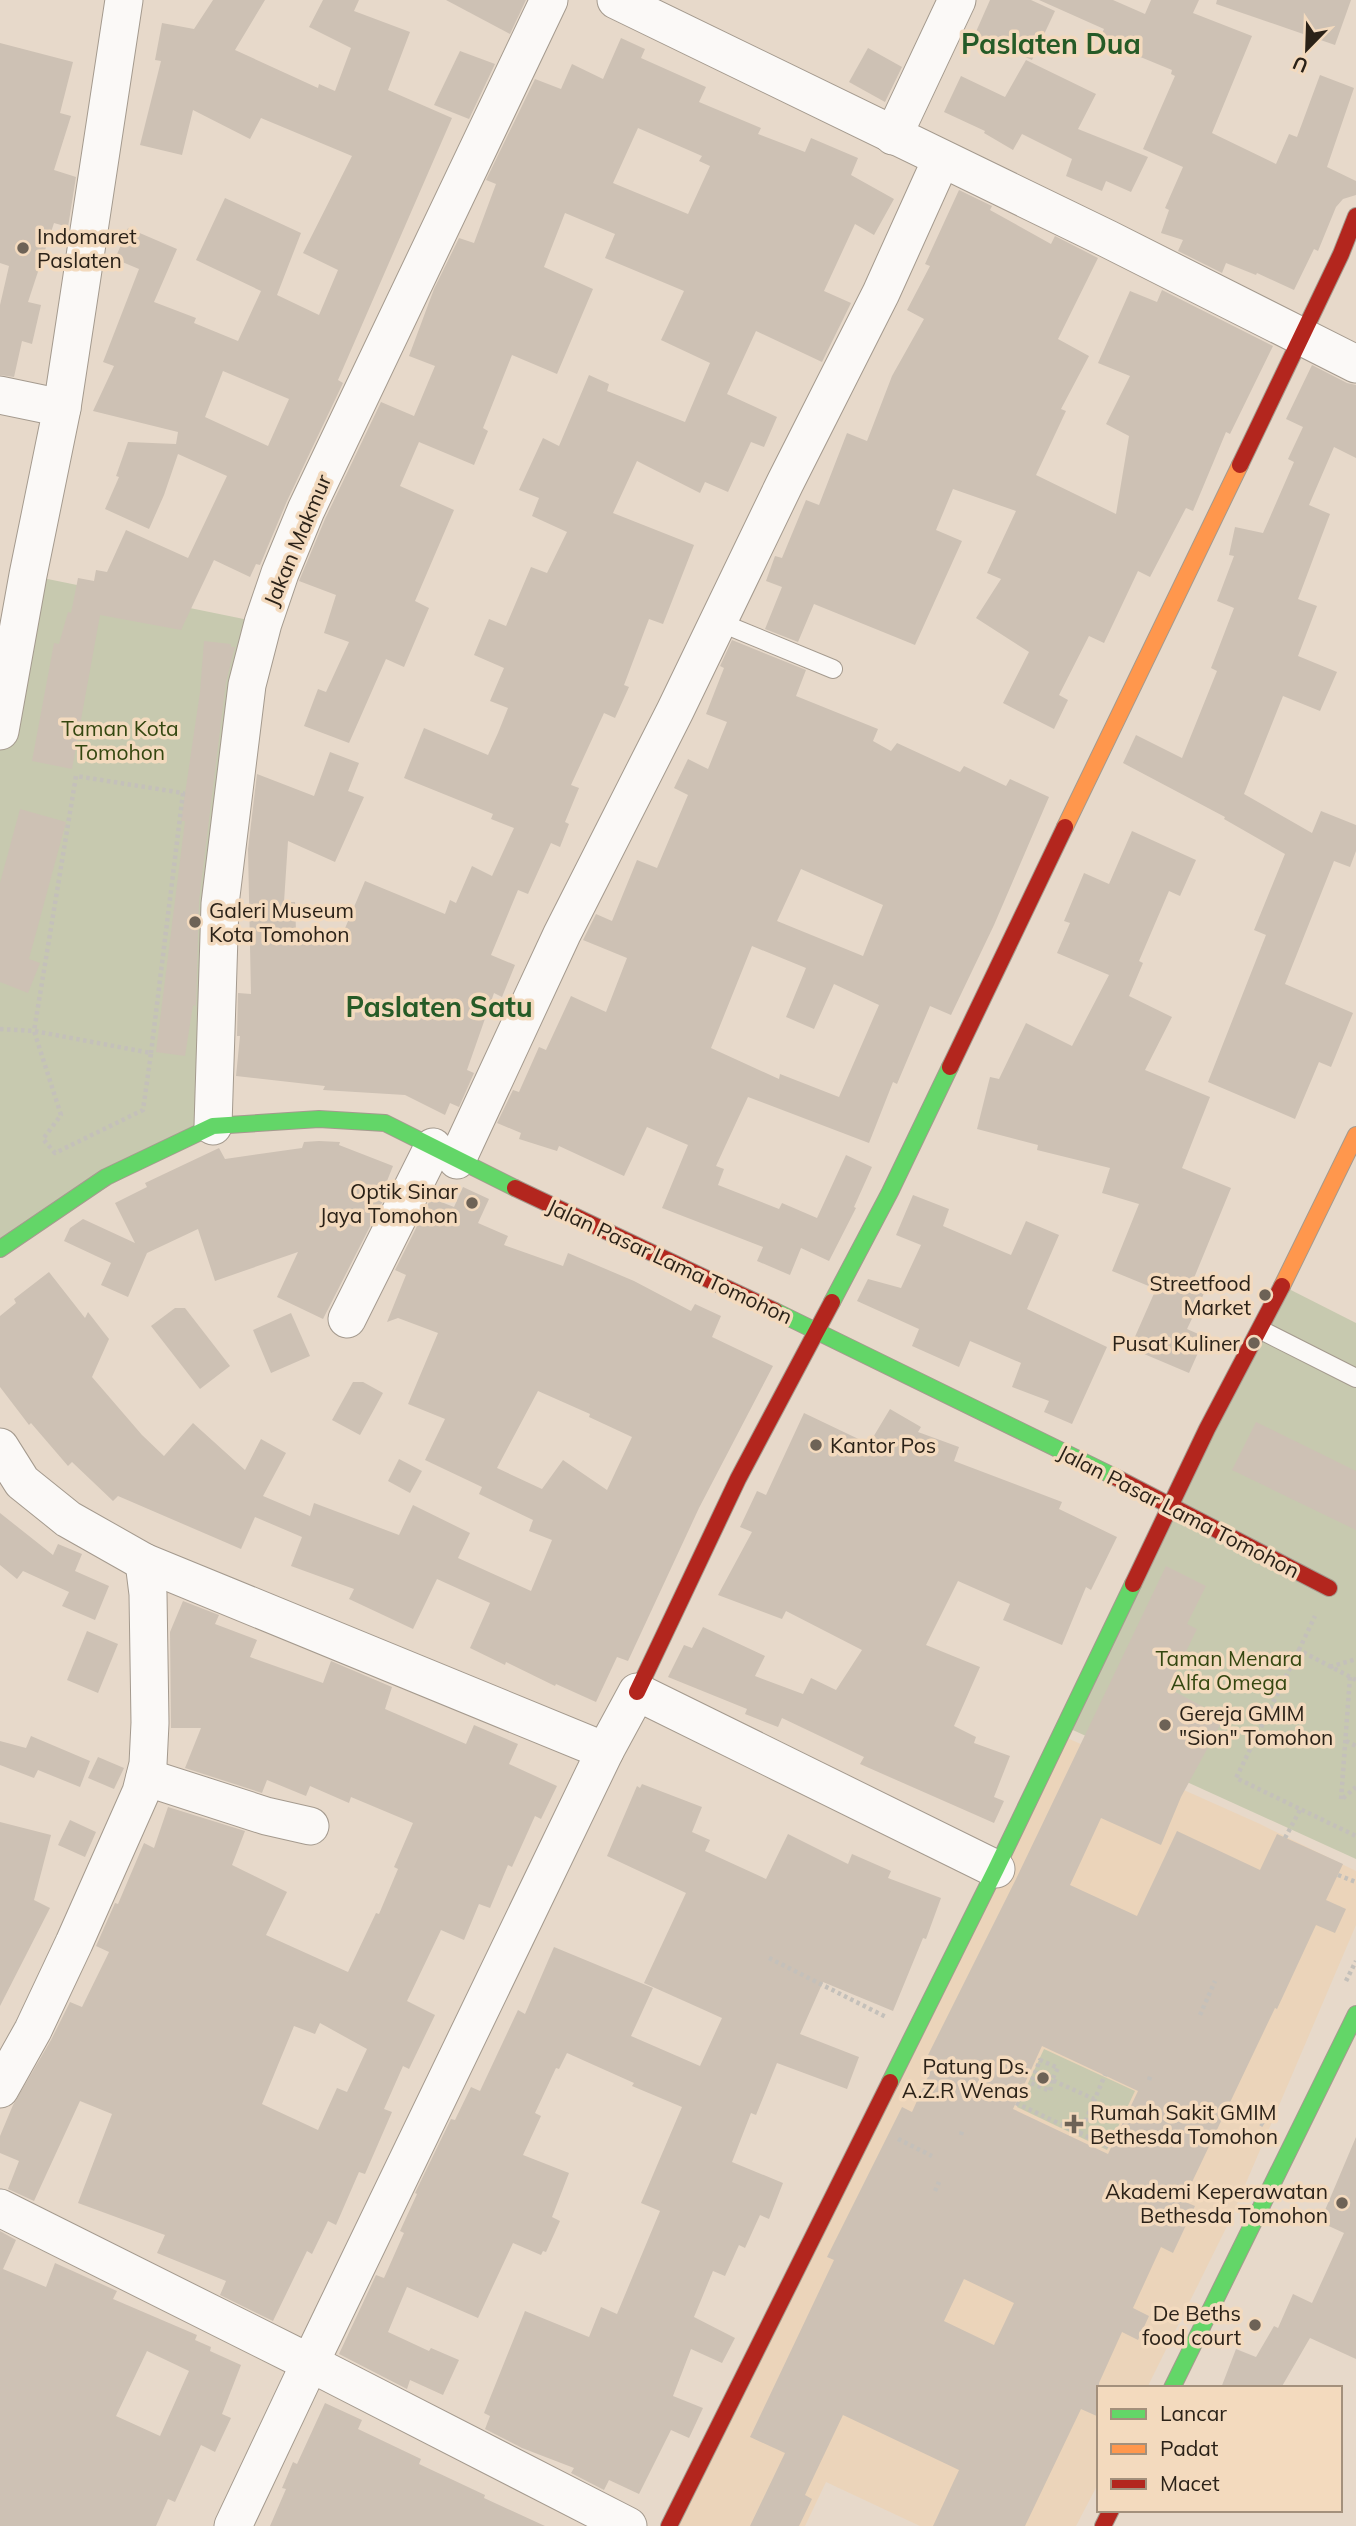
<svg xmlns="http://www.w3.org/2000/svg" width="1356" height="2526" font-family="Mulish,sans-serif">
  <style>
    .built { fill: #ebd4ba }
    .green { fill: #c7c9af }
    .building { fill: #cdc1b4; fill-rule: evenodd }
    .lines { fill: none; stroke-linecap: round; stroke-linejoin: round }
    .lane-casing { stroke: #a49a8e; stroke-width: 20 }
    .street-casing { stroke: #a49a8e; stroke-width: 39 }
    .fast-casing { stroke: #a49a8e; stroke-width: 18 }
    .slow-casing { stroke: #a49a8e; stroke-width: 18 }
    .jam-casing { stroke: #a49a8e; stroke-width: 18 }
    .path { stroke: #c4c0ba; stroke-width: 4.5; stroke-dasharray: 3.5 3.5; stroke-linecap: butt }
    .lane { stroke: #fbf9f7; stroke-width: 18 }
    .street { stroke: #fbf9f7; stroke-width: 37 }
    .fast { stroke: #63d668; stroke-width: 16 }
    .slow { stroke: #ff974d; stroke-width: 16 }
    .jam { stroke: #b3261e; stroke-width: 16 }
    .poi-dot { fill: #6d6256; stroke: #f3dabe; stroke-width: 2.5 }
    .labels { text-anchor: middle; dominant-baseline: central; stroke-width: 7; stroke-linejoin: round; paint-order: stroke }
    .poi-label { font-size: 21px; fill: #2b2218; stroke: #f3dabe; text-anchor: end }
    .street-label { font-size: 21px; fill: #2b2218; stroke: #f3dabe }
    .park-label { font-size: 21px; fill: #344710; stroke: #f3dabe }
    .district-label { font-size: 28px; font-weight: bold; fill: #265b27; stroke: #f3dabe }
  </style>
  <rect width="100%" height="100%" fill="#e7d9ca"/>
  <!-- built -->
  <polygon class="built" points="1065,1737 1260,1824 1356,1871 1356,1925 1231,2218 1147,2388 1099,2388 1099,2482 1076,2526 920,2526 826,2482 805,2526 679,2526"/>
  <!-- green -->
  <g class="green">
    <polygon points="28,575 263,623 213,1126 0,1249 0,731"/>
    <polygon points="1283,1286 1356,1323 1356,1859 1064,1726"/>
    <polygon points="1044,2049 1135,2091 1107,2150 1017,2107"/>
  </g>
  <!-- building -->
  <g class="building">
    <path d="M213,0h52l-30,50 83,38 1,-4 16,7 16,-43 -42,-21 14,-27h36l-5,11 56,21 -22,58 64,28 -114,262 5,3 -56,118 -27,64 -4,-1 -6,13 -36,-17 -33,70 -81,-15 -28,154 -40,-8 22,-118 5,1 9,-32 3,1 7,-35 16,3 2,-11 11,2 19,-42 62,28 39,-82 -49,-22 -14,41 -15,34 -44,-20 14,-32 -3,-1 12,-34 48,2 2,-12 -85,-21 21,-45 -11,-4 36,-93 -24,-10 13,-31 49,21 -23,53 42,16 -2,5 44,18 23,-50 -65,-31 29,-62 76,35 -24,62 42,20 19,-45 -35,-17 49,-97 -91,-38 -11,21 -57,-29 -11,45 -42,-10 21,-84 -6,-1 7,-37 32,6zM223,371l66,28 -21,47 -63,-29z"/>
    <polygon points="446,0 526,0 510,34"/>
    <polygon points="990,0 1031,0 1055,11 1032,60 975,34"/>
    <polygon points="1039,0 1113,0 1145,14 1151,0 1199,0 1193,13 1252,36 1212,133 1276,164 1289,134 1297,137 1320,75 1354,88 1327,167 1356,181 1356,195 1343,199 1336,207 1318,251 1314,249 1294,290 1257,273 1256,275 1226,263 1222,273 1178,251 1183,240 1161,233 1169,210 1165,208 1183,167 1143,149 1175,76 1171,74 1172,70 1099,40 1104,29"/>
    <polygon points="1217,0 1351,0 1335,45 1216,4"/>
    <path d="M621,38l24,11 -4,9 65,29 -7,15 62,26 -3,6 47,18 6,-14 47,20 -7,17 43,24 -20,36 -19,-11 -31,67 27,12 -29,59 -66,-31 -29,63 50,23 -13,30 -13,-5 -23,50 -23,-10 -5,11 -63,-32 -24,52 81,32 -31,79 -14,-5 -25,66 5,2 -14,31 -11,-5 -33,72 8,3 -14,34 4,2 -9,23 -9,-4 -23,51 -10,-4 -27,65 24,10 -13,32 -8,-4 -27,77 7,3 -15,34 -9,-4 -5,12 -40,-20 -82,-5 2,-4 -89,-10 4,-40h-3l1,-43 13,1 -3,-145 9,-75 57,22 16,-44 29,11 -11,28 16,6 -29,65 -47,-21 -4,61h11l1,30 47,1 22,-52 80,33 5,-14 6,3 16,-37 20,10 22,-48 -23,-9 2,-5 -89,-36 20,-50 64,27 10,-22 10,-25 -18,-7 14,-33 -30,-13 15,-36 17,7 25,-59 16,6 20,-41 -35,-16 7,-18 -20,-8 24,-52 16,8 30,-71 20,9 -2,7 78,31 25,-59 -49,-23 23,-49 -79,-33 10,-24 -50,-21 -21,54 49,22 -36,85 -45,-19 -29,73 5,3 -14,34 -55,-23 -19,44 54,24 -39,91 14,7 -25,59 -18,-8 -37,84 -45,-17 14,-37 8,3 23,-50 -25,-9 12,-38 -37,-14 26,-62 56,-117 33,14 21,-50 -26,-10 25,-67 25,-51 15,5 22,-59 -10,-4 49,-101 26,10 11,-25 31,15zM638,128l64,28 -3,5 11,5 -22,48 -75,-31z"/>
    <polygon points="0,43 73,62 60,113 71,116 54,170 76,177 68,227 54,223 28,302 41,305 32,344 22,341 14,377 0,375 0,305 9,266 0,263"/>
    <polygon points="868,48 902,67 885,102 849,82"/>
    <polygon points="460,51 495,64 469,119 434,105"/>
    <polygon points="1026,60 1096,94 1078,129 1148,157 1131,192 1106,181 1102,191 1066,176 1072,159 1022,134 1013,150 984,133 985,131 944,112 961,76 1005,97"/>
    <polygon points="959,190 992,206 990,210 1051,244 1055,236 1098,258 1058,339 1089,356 1061,409 1066,411 1036,475 1116,514 1129,436 1106,424 1130,376 1098,363 1130,291 1157,302 1162,290 1273,346 1230,434 1226,432 1193,511 1186,508 1150,577 1138,571 1104,643 1089,636 1059,695 1068,700 1054,729 1003,703 1029,652 976,618 1001,579 987,573 1016,511 953,489 936,530 962,541 915,645 814,604 798,642 765,629 782,587 766,581 775,556 782,558 806,500 819,505 847,433 867,441 892,376 924,319 907,310 930,266 925,264"/>
    <polygon points="1312,365 1347,383 1356,385 1356,458 1334,447 1309,505 1330,514 1298,599 1317,606 1298,656 1337,672 1320,711 1283,696 1244,794 1312,833 1321,811 1356,825 1356,851 1350,867 1334,861 1285,984 1353,1013 1331,1067 1319,1062 1295,1119 1208,1082 1266,935 1254,930 1285,854 1224,819 1225,817 1123,763 1136,735 1182,758 1217,671 1211,668 1234,608 1217,601 1234,556 1229,555 1235,527 1263,533 1294,462 1288,459 1303,427 1286,419"/>
    <path d="M732,640l74,30 -10,26 82,33 -5,12 18,10 6,-8 63,29 4,-6 42,20 4,-7 39,18 -55,128 -43,90 -21,-9 -33,78 -4,-2 -24,61 -121,-46 -32,69 8,3 -6,16 61,24 3,-6 35,15 29,-63 26,12 -18,40 2,1 -27,53 -28,-13 -11,27 -33,-14 6,-14 -101,-39 26,-63 -41,-18 -23,49 -65,-30 -2,5 -38,-12 2,-6 -24,-10 16,-33 6,2 20,-45 7,3 25,-54 35,16 21,-54 -44,-18 13,-26 16,7 25,-61 20,8 31,-73 -14,-7 14,-29 20,10 19,-47 -21,-8 18,-46 -4,-2zM801,869l82,36 -20,51 -86,-35zM752,946l54,22 -20,49 28,12 20,-45 45,21 -40,92 -59,-23 -1,5 -68,-31z"/>
    <polygon points="204,641 231,644 231,647 235,647 226,682 199,901 196,1006 193,1005 185,1056 156,1052 185,821 181,821 200,692"/>
    <polygon points="20,809 66,822 29,959 40,963 28,993 0,982 0,883"/>
    <polygon points="1132,831 1196,860 1180,896 1169,891 1139,961 1143,963 1129,996 1172,1017 1145,1070 1210,1097 1182,1168 1231,1188 1194,1278 1208,1285 1187,1329 1205,1337 1189,1373 1130,1348 1156,1289 1112,1271 1139,1204 1102,1193 1110,1168 1037,1150 1038,1145 977,1129 990,1077 999,1079 1026,1023 1072,1046 1109,975 1057,953 1070,923 1064,921 1084,873 1109,884"/>
    <polygon points="319,1141 340,1142 339,1145 393,1166 387,1181 392,1183 323,1319 277,1297 298,1252 215,1281 198,1229 147,1253 128,1297 101,1285 111,1263 64,1241 70,1228 83,1219 135,1243 115,1203 147,1187 145,1183 219,1148 225,1159 302,1148 304,1142"/>
    <path d="M463,1187l26,12 -11,24 30,13 -4,9 59,21 5,-13 66,28 57,30 4,-7 26,12 -9,21 61,29 -74,142 -71,153 -11,-4 -21,45 -40,-18 -1,2 -49,-24 -1,3 -35,-17 20,-45 -53,-24 -24,50 -64,-30 5,-10 -63,-23 11,-29 -47,-20 -14,32 -123,-53 -5,5 -41,-39 -4,4 -37,-43 -2,2 -29,-38v-71l16,-13 -2,-4 35,-27 36,46 3,-6 21,27 -17,38 50,58 22,21 29,-33 52,47 16,-31 25,14 -23,43 47,20 4,-13 85,32 14,-30 57,28 -12,25 73,33 21,-51 -23,-9 4,-11 -54,-26 3,-7 -57,-27 20,-41 -37,-15 30,-71 -40,-15 -11,4 19,-47 -11,-5 36,-72 23,9zM538,1391l52,23 -1,3 43,20 -25,53 -44,-30 -21,29 -45,-21z"/>
    <polygon points="913,1195 949,1209 943,1226 1011,1255 1026,1221 1059,1235 1027,1309 1107,1347 1072,1424 1044,1412 1049,1401 1012,1387 1021,1363 970,1341 959,1367 912,1346 919,1329 857,1301 868,1279 901,1288 921,1245 896,1235"/>
    <polygon points="175,1308 185,1308 230,1366 200,1389 151,1326"/>
    <polygon points="291,1313 310,1356 271,1373 253,1330"/>
    <polygon points="353,1382 363,1382 383,1393 360,1435 332,1420"/>
    <polygon points="890,1409 921,1427 918,1432 959,1447 954,1461 1062,1502 1059,1509 1117,1537 1091,1590 1086,1587 1062,1645 1003,1620 1010,1604 958,1581 926,1645 980,1667 954,1726 976,1737 974,1743 1010,1756 994,1797 1004,1801 994,1823 860,1764 864,1757 782,1718 778,1727 745,1714 747,1709 668,1677 684,1645 692,1648 703,1627 765,1656 755,1676 803,1694 811,1678 836,1690 862,1650 786,1611 782,1619 718,1595 752,1532 740,1527 757,1491 766,1495 804,1413 869,1444"/>
    <polygon points="1256,1422 1356,1471 1356,1530 1232,1470"/>
    <polygon points="399,1459 422,1471 410,1493 388,1481"/>
    <polygon points="0,1513 53,1555 58,1544 82,1554 75,1571 109,1586 95,1620 62,1606 69,1592 23,1571 17,1579 0,1565"/>
    <path d="M1166,1566l40,20 -19,38 10,5 -29,59 56,30 -43,79 -20,48 -60,-27 -31,67 67,31 40,-85 83,39 17,-36 66,30 -17,36 20,9 -11,24 -19,-8 -39,84 -2,-1 -92,193 12,5 -22,47 -12,-6 -28,61 16,8 -11,24 -16,-8 -23,51v34l-18,-8 -56,117h-92l26,-56 -116,-55 -38,80 7,4 -13,27h-49l35,-73 -35,-16 84,-177 -7,-3 75,-150 10,5 24,-53 -8,-4 88,-176zM1042,2046l96,45 -30,63 -95,-45zM964,2279l50,24 -20,42 -50,-24z"/>
    <path d="M183,1601l36,14 -4,9 42,16 -7,17 73,26 8,-22 61,26 -7,22 81,35 8,-19 44,19 -9,20 48,22 -16,33 -6,-3 -23,51 -4,-2 -18,43 -11,-4 -15,36 -23,-10 -34,71 28,14 -26,54 -6,-3 -19,43 8,3 -27,62 -6,-2 -23,53 -8,-4 -16,33 -5,-3 -34,70 -53,-26 6,-14 -69,-28 8,-18 -87,-32 34,-89 -32,-13 -46,100 -26,-12 11,-28 -19,-8v-17l13,-31 38,-65 19,-38 12,5 27,-55 -13,-6 19,-43 3,1 26,-61 10,5 14,-41 77,24 -13,34 55,27 -21,43 82,37 28,-59 3,1 19,-45 -4,-2 19,-44 -62,-26 -2,6 -39,-17 -4,10 -39,-16 -5,13 -77,-25 16,-40h-30l-1,-96zM320,2023l47,26 -20,43 -10,-4 -19,42 -56,-26 32,-78 21,8z"/>
    <polygon points="87,1631 118,1644 98,1693 67,1680"/>
    <polygon points="31,1736 90,1761 80,1787 38,1770 34,1778 0,1765 0,1741 26,1748"/>
    <polygon points="98,1757 124,1768 114,1789 88,1778"/>
    <polygon points="642,1784 702,1807 692,1832 710,1840 705,1851 766,1879 788,1834 848,1864 852,1854 891,1871 888,1878 941,1898 926,1939 923,1938 893,2011 823,1982 800,2034 859,2057 847,2089 777,2063 756,2115 751,2113 732,2162 783,2183 769,2219 760,2215 745,2248 739,2245 725,2276 713,2271 694,2317 735,2338 722,2363 691,2349 673,2396 703,2408 689,2438 671,2430 639,2494 609,2480 604,2490 571,2473 574,2468 522,2448 485,2429 490,2416 484,2413 525,2311 589,2337 601,2307 617,2314 660,2211 641,2203 682,2107 632,2086 634,2083 567,2053 559,2069 556,2068 535,2113 541,2116 523,2155 569,2173 552,2217 560,2221 546,2252 543,2251 541,2255 513,2243 478,2318 407,2287 388,2332 429,2351 431,2348 459,2360 443,2395 410,2380 407,2389 339,2354 376,2275 384,2278 404,2233 400,2231 417,2194 415,2193 451,2119 455,2120 471,2087 480,2091 518,2010 525,2014 554,1947 653,1988 631,2036 700,2066 722,2018 644,1983 686,1893 607,1856 637,1786 640,1788"/>
    <polygon points="70,1820 96,1832 85,1857 58,1845"/>
    <polygon points="0,1822 51,1835 34,1900 50,1908 0,2006"/>
    <polygon points="1356,2137 1356,2359 1310,2338 1281,2388 1221,2388 1236,2349 1256,2357 1274,2326 1278,2328 1293,2294 1312,2303 1344,2233 1320,2222"/>
    <path d="M0,2231l16,9 -13,29 43,18 9,-24 62,28 -4,8 84,36 -2,5 16,7 -1,4 31,14 -19,49 9,4 -16,34 -14,-7 -26,57 -7,-3 -12,27h-156zM147,2351l42,20 -29,65 -44,-20z"/>
    <polygon points="325,2403 362,2420 358,2429 421,2459 419,2464 485,2495 484,2498 545,2526 270,2526 286,2489 282,2488 293,2462 297,2464"/>
  </g>
  <g class="lines">
    <!-- lane casing -->
    <g class="lane-casing">
      <g id="lane">
        <polyline points="719,622 833,669"/>
        <polyline points="1261,1330 1356,1378"/>
      </g>
    </g>
    <!-- street casing -->
    <g class="street-casing">
      <g id="street">
        <polyline points="616,0 1108,239 1356,364"/>
        <polyline points="893,136 957,0"/>
        <polyline points="0,395 62,408"/>
        <polyline points="0,731 28,575 62,408 124,0"/>
        <polyline points="213,1126 220,904 247,685 263,623 280,573 306,510 549,0"/>
        <polyline points="457,1160 562,934 675,711 785,483 881,293 941,160"/>
        <polyline points="347,1319 433,1147"/>
        <polyline points="0,1447 22,1482 68,1519 144,1562 605,1751"/>
        <polyline points="145,1777 266,1816 310,1826"/>
        <polyline points="0,2089 33,2030 74,1943 141,1792 148,1764 150,1723 148,1594 144,1562"/>
        <polyline points="0,2208 310,2363 605,1751 637,1692 996,1869"/>
        <polyline points="233,2526 310,2363 628,2526"/>
      </g>
    </g>
    <!-- fast casing -->
    <g class="fast-casing">
      <g id="fast">
        <polyline points="0,1249 106,1177 213,1126 319,1119 385,1123 515,1188"/>
        <polyline points="832,1302 890,1192 950,1067"/>
        <polyline points="775,1311 1115,1477"/>
        <polyline points="890,2082 996,1869 1133,1584"/>
        <polyline points="1172,2388 1356,2014"/>
      </g>
    </g>
    <!-- slow casing -->
    <g class="slow-casing">
      <g id="slow">
        <polyline points="1065,827 1240,465"/>
        <polyline points="1282,1286 1356,1135"/>
      </g>
    </g>
    <!-- jam casing -->
    <g class="jam-casing">
      <g id="jam">
        <polyline points="1240,465 1341,254 1356,216"/>
        <polyline points="950,1067 1065,827"/>
        <polyline points="515,1188 775,1311"/>
        <polyline points="1115,1477 1329,1588"/>
        <polyline points="1133,1584 1207,1429 1282,1286"/>
        <polyline points="637,1692 738,1479 832,1302"/>
        <polyline points="669,2526 890,2082"/>
        <polyline points="1103,2526 1111,2510"/>
      </g>
    </g>
    <!-- path -->
    <g class="path">
      <polyline points="0,1029 34,1031 151,1053 143,1110 55,1153 43,1139 61,1115 34,1031 76,776 183,793 151,1053"/>
      <polyline points="1299,1650 1315,1616"/>
      <polyline points="1330,1667 1356,1659"/>
      <polyline points="1350,1677 1341,1800 1356,1787"/>
      <polyline points="1356,1680 1299,1650 1236,1778 1356,1836"/>
      <polyline points="1346,1741 1356,1746"/>
      <polyline points="1285,1838 1300,1810"/>
      <polyline points="1338,1875 1356,1882"/>
      <polyline points="769,1958 886,2017"/>
      <polyline points="1346,1981 1356,1961"/>
      <polyline points="1200,2015 1215,1981"/>
      <polyline points="1052,2080 1050,2091 1031,2083 1040,2060 1058,2068 1052,2080 1094,2099"/>
      <polyline points="1149,2080 1151,2074"/>
      <polyline points="1016,2103 1111,2148"/>
      <polyline points="1230,2106 1265,2126"/>
      <polyline points="1080,2134 1105,2075"/>
      <polyline points="961,2135 962,2131"/>
      <polyline points="898,2139 932,2156"/>
      <polyline points="935,2191 939,2182"/>
    </g>
    <!-- lane -->
    <use href="#lane" class="lane"/>
    <!-- street -->
    <use href="#street" class="street"/>
    <!-- fast -->
    <use href="#fast" class="fast"/>
    <!-- slow -->
    <use href="#slow" class="slow"/>
    <!-- jam -->
    <use href="#jam" class="jam"/>
  </g>
  <!-- markers -->
  <g class="poi-dot">
    <circle cx="23" cy="248" r="7"/>
    <circle cx="195" cy="922" r="7"/>
    <circle cx="472" cy="1203" r="7"/>
    <circle cx="1265" cy="1295" r="7"/>
    <circle cx="1254" cy="1343" r="7"/>
    <circle cx="816" cy="1445" r="7"/>
    <circle cx="1165" cy="1725" r="7"/>
    <circle cx="1043" cy="2078" r="7"/>
    <path d="M1070.5 2113.5h7v7h7v7h-7v7h-7v-7h-7v-7h7z"/>
    <circle cx="1342" cy="2203" r="7"/>
    <circle cx="1255" cy="2325" r="7"/>
  </g>
  <g class="labels">
    <!-- poi labels -->
    <g class="poi-label">
      <text x="37" y="236" text-anchor="start">Indomaret<tspan x="37" dy="24">Paslaten</tspan></text>
      <text x="209" y="910" text-anchor="start">Galeri Museum<tspan x="209" dy="24">Kota Tomohon</tspan></text>
      <text x="458" y="1191">Optik Sinar<tspan x="458" dy="24">Jaya Tomohon</tspan></text>
      <text x="1251" y="1283">Streetfood<tspan x="1251" dy="24">Market</tspan></text>
      <text x="1240" y="1343">Pusat Kuliner</text>
      <text x="830" y="1445" text-anchor="start">Kantor Pos</text>
      <text x="1179" y="1713" text-anchor="start">Gereja GMIM<tspan x="1179" dy="24">"Sion" Tomohon</tspan></text>
      <text x="1029" y="2066">Patung Ds.<tspan x="1029" dy="24">A.Z.R Wenas</tspan></text>
      <text x="1090" y="2112" text-anchor="start">Rumah Sakit GMIM<tspan x="1090" dy="24">Bethesda Tomohon</tspan></text>
      <text x="1328" y="2191">Akademi Keperawatan<tspan x="1328" dy="24">Bethesda Tomohon</tspan></text>
      <text x="1241" y="2313">De Beths<tspan x="1241" dy="24">food court</tspan></text>
    </g>
    <!-- street labels -->
    <g class="street-label">
      <text transform="translate(297 540) rotate(-67)">Jakan Makmur</text>
      <text transform="translate(670 1261) rotate(25)">Jalan Pasar Lama Tomohon</text>
      <text transform="translate(1179 1511) rotate(27)">Jalan Pasar Lama Tomohon</text>
    </g>
    <!-- park labels -->
    <g class="park-label">
      <text x="120" y="728">Taman Kota<tspan x="120" dy="24">Tomohon</tspan></text>
      <text x="1229" y="1658">Taman Menara<tspan x="1229" dy="24">Alfa Omega</tspan></text>
    </g>
    <!-- district labels -->
    <g class="district-label">
      <text x="1051" y="43">Paslaten Dua</text>
      <text x="439" y="1006">Paslaten Satu</text>
    </g>
  </g>
  <!-- legend -->
  <rect x="1097" y="2386" width="245" height="126" fill="#f3dabe" stroke="#a3907c" stroke-width="2"/>
  <rect x="1111" y="2409" width="35" height="10" fill="#63d668" stroke="#a3907c" stroke-width="2"/>
  <text x="1160" y="2421" font-size="21" fill="#2b2218">Lancar</text>
  <rect x="1111" y="2444" width="35" height="10" fill="#ff974d" stroke="#a3907c" stroke-width="2"/>
  <text x="1160" y="2456" font-size="21" fill="#2b2218">Padat</text>
  <rect x="1111" y="2479" width="35" height="10" fill="#b3261e" stroke="#a3907c" stroke-width="2"/>
  <text x="1160" y="2491" font-size="21" fill="#2b2218">Macet</text>
  <!-- north arrow -->
  <g transform="translate(1307 49) rotate(203)" stroke="#f3dabe" stroke-width="5" paint-order="stroke">
  <path d="M0-5L12 26L0 18L-12 26Z" fill="#2b2218"/>
  <text y="-10" font-size="19" font-weight="bold" text-anchor="middle" fill="#2b2218">U</text>
  </g>
</svg>
